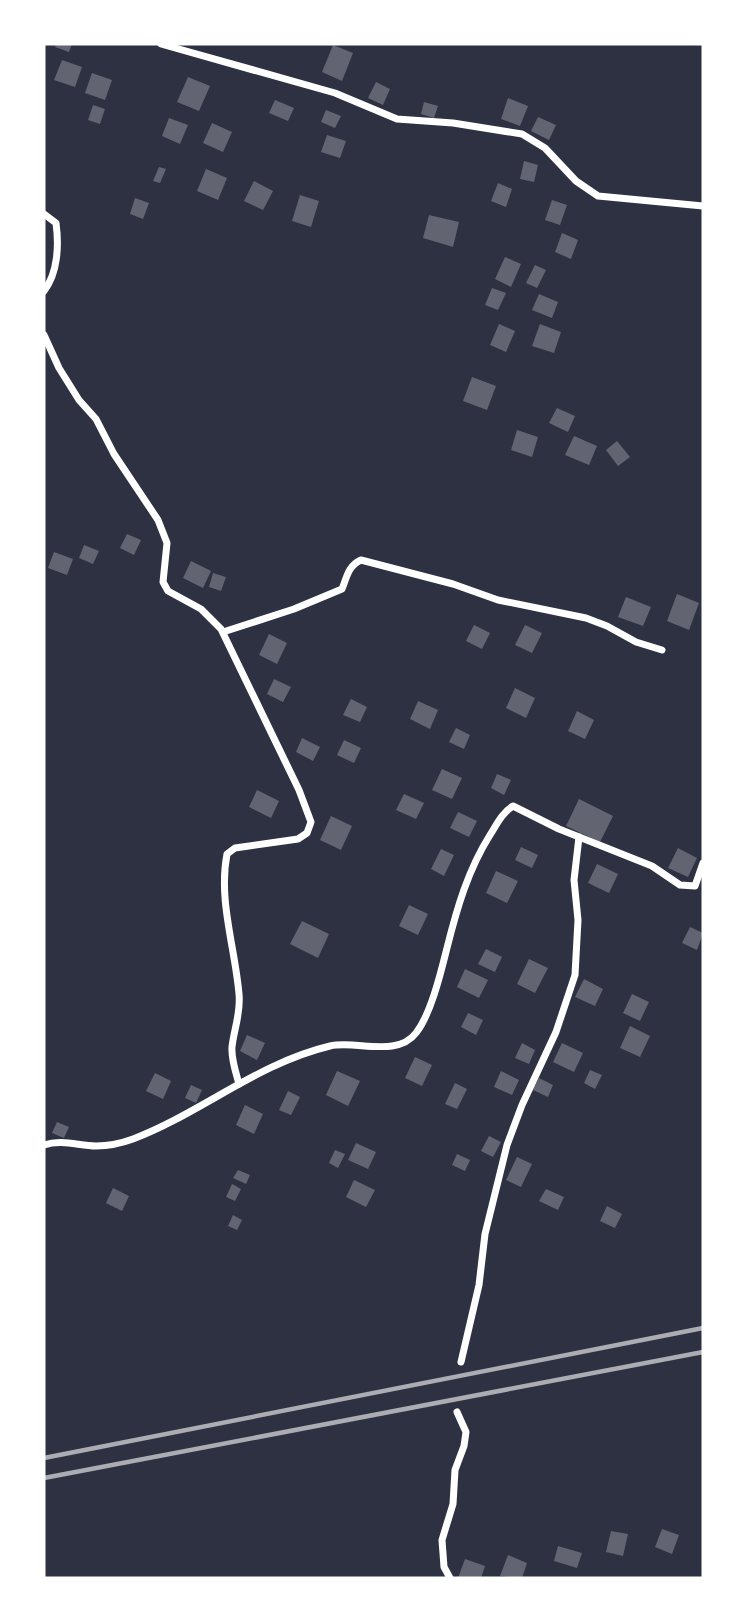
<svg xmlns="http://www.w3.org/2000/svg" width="747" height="1622" font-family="Karla,sans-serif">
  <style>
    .building { fill: #626471 }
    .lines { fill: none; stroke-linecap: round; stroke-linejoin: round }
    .minor { stroke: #fff; stroke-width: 7 }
    .rail { stroke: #abadb3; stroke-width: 4.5 }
  </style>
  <rect width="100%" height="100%" fill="#2d3142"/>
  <!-- building -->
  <g class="building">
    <polygon points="56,44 72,44 69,52 55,47"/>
    <polygon points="333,45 353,53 342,81 322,72"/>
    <polygon points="62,60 82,67 75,87 54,80"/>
    <polygon points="92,73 112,80 105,100 85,93"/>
    <polygon points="188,77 210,86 199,111 177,102"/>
    <polygon points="376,82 390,89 383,105 368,98"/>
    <polygon points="508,98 528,106 520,126 501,119"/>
    <polygon points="275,100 294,108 288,121 269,113"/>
    <polygon points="424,102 438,106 434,118 421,114"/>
    <polygon points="93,105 105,109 100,124 88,120"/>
    <polygon points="326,110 341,116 335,128 321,122"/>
    <polygon points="538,117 556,125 549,140 531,131"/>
    <polygon points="169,118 188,125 180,144 162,136"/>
    <polygon points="212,123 232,132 223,152 203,143"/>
    <polygon points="327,135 346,141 340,158 321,152"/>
    <polygon points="524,161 538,165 534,182 520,179"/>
    <polygon points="159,167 166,169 160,183 153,181"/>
    <polygon points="206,169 227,178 218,200 197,191"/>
    <polygon points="254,181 273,191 263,210 244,201"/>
    <polygon points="498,183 512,189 506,207 491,201"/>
    <polygon points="300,195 319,201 311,227 292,221"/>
    <polygon points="135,198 149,203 143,219 130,214"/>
    <polygon points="552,200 567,205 560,225 545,220"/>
    <polygon points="429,215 459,222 453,247 423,238"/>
    <polygon points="562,233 578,240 571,259 555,252"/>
    <polygon points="505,257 521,264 511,287 495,279"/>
    <polygon points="535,265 546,270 537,288 526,283"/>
    <polygon points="492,288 506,293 498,310 485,305"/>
    <polygon points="539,294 558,302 552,318 532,310"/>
    <polygon points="499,324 515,331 506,352 490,345"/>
    <polygon points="540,324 561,332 554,353 532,346"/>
    <polygon points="472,377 496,386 487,410 463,401"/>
    <polygon points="557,408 575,416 568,432 549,423"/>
    <polygon points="517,430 538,437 532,457 511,450"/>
    <polygon points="574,436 597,446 589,465 565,455"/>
    <polygon points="617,441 630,457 618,466 606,450"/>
    <polygon points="127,534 141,540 134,555 120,548"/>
    <polygon points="84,545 99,551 93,564 79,558"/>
    <polygon points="54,552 73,559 67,575 48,568"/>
    <polygon points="191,561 211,571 203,588 183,578"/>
    <polygon points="213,573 226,577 221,591 209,587"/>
    <polygon points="677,594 699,603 689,630 667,621"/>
    <polygon points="626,597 651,607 643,626 618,617"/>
    <polygon points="474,625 490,633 482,649 466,641"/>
    <polygon points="525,625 542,633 532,653 515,645"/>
    <polygon points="269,634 287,643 277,664 259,655"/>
    <polygon points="274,679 291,687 283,702 267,694"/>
    <polygon points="515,688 535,698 526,718 506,708"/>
    <polygon points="351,699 367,707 360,722 343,715"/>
    <polygon points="418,701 438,710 430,729 410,719"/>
    <polygon points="577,711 594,720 585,739 568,731"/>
    <polygon points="456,728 470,735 464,749 449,742"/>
    <polygon points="302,738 320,747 313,761 296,752"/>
    <polygon points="344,740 361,748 354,763 337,755"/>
    <polygon points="442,769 462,778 452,799 432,790"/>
    <polygon points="497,774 511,780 504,795 491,788"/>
    <polygon points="257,790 279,801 271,818 249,807"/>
    <polygon points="404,794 424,803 416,819 396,810"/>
    <polygon points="579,799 613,816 600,842 566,826"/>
    <polygon points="458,812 477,821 469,837 450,828"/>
    <polygon points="331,816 352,826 341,850 320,840"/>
    <polygon points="521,847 538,855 532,868 515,860"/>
    <polygon points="678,848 697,858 688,877 668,868"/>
    <polygon points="441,849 454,855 444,876 431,869"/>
    <polygon points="597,864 618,874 609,893 588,883"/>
    <polygon points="496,871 518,881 507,903 486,893"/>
    <polygon points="409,905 428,914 418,935 399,926"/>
    <polygon points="302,921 329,934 318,958 290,944"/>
    <polygon points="690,927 703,933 697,950 682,943"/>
    <polygon points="486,949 502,957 495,972 478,964"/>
    <polygon points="529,959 548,968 535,993 517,984"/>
    <polygon points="465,969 488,980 479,998 457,987"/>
    <polygon points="584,979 603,989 595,1006 575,997"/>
    <polygon points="632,994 649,1002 640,1021 623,1013"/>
    <polygon points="468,1013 483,1020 476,1035 461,1027"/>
    <polygon points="630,1026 650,1036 640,1057 620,1048"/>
    <polygon points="247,1035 265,1043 257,1060 240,1051"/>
    <polygon points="522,1043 535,1050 529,1064 515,1058"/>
    <polygon points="562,1043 583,1053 574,1072 553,1062"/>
    <polygon points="415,1057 432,1065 422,1086 405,1078"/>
    <polygon points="590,1070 602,1075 595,1089 584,1083"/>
    <polygon points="337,1071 360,1081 348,1106 326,1095"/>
    <polygon points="501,1071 519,1080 512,1095 494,1087"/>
    <polygon points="155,1073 171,1081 163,1099 146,1091"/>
    <polygon points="539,1078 553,1085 548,1097 533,1090"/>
    <polygon points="455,1083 467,1089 457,1109 445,1104"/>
    <polygon points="191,1085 202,1090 196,1103 185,1098"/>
    <polygon points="288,1091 300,1097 291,1115 279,1110"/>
    <polygon points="245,1105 263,1114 254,1134 236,1125"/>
    <polygon points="57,1122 69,1127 64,1138 52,1133"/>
    <polygon points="489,1136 501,1142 493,1157 481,1151"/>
    <polygon points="356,1143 376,1152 368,1169 348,1160"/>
    <polygon points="335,1150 345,1154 338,1168 329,1163"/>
    <polygon points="457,1154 470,1160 465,1171 452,1165"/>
    <polygon points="517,1157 532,1164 521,1187 506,1180"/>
    <polygon points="238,1170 250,1175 246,1184 233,1178"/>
    <polygon points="354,1180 375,1190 366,1207 346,1197"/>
    <polygon points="232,1184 241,1189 235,1201 226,1197"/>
    <polygon points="113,1188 129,1196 122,1211 106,1203"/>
    <polygon points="546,1189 564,1197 558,1210 539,1201"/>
    <polygon points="607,1206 622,1214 615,1228 600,1221"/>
    <polygon points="233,1215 242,1220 237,1230 228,1226"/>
    <polygon points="662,1529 679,1535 672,1554 655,1547"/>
    <polygon points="611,1531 628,1534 623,1556 606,1552"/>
    <polygon points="558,1546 582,1553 577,1568 554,1561"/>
    <polygon points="508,1555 527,1563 522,1578 500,1576"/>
    <polygon points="465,1559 485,1566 481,1578 458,1578"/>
  </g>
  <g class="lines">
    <!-- minor -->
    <g class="minor">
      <polyline points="161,44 335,93 397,119 453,123 522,134 545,148 576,181 598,196 703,206"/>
      <path d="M44,214l12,9c3,22 2,50 -12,68"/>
      <path d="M44,335l15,33 20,32 17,19 18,35 44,66 9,23 -4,39 5,9 33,18 20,20 78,161 12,32 -4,11 -9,6 -63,9 -8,6c-9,46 8,93 12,140 2,19 -5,35 -7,53 -1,12 4,26 7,37"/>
      <path d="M223,632l71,-23 48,-20c5,-12 6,-23 19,-29l92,24 45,16 88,18 21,8 29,16 26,8"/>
      <path d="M44,1145c18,-6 35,1 52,1 12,0 26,-3 37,-7 68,-26 125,-76 197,-93 26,-6 67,12 86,-13 15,-19 25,-61 31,-85 10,-40 21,-78 43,-113 7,-11 12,-22 23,-29l46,23 93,37 28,19 15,1 8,-23"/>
      <polyline points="461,1362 479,1285 485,1234 507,1145 522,1105 556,1032 575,975 578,920 574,880 579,837"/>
      <polyline points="450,1578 444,1567 442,1540 453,1504 455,1470 464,1446 466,1432 457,1412"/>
    </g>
    <!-- rail -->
    <g class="rail">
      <polyline points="44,1458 703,1328"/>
      <polyline points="44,1478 703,1352"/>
    </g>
  </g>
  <!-- border -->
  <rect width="747" height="1622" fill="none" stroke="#ffffff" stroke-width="91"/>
</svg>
